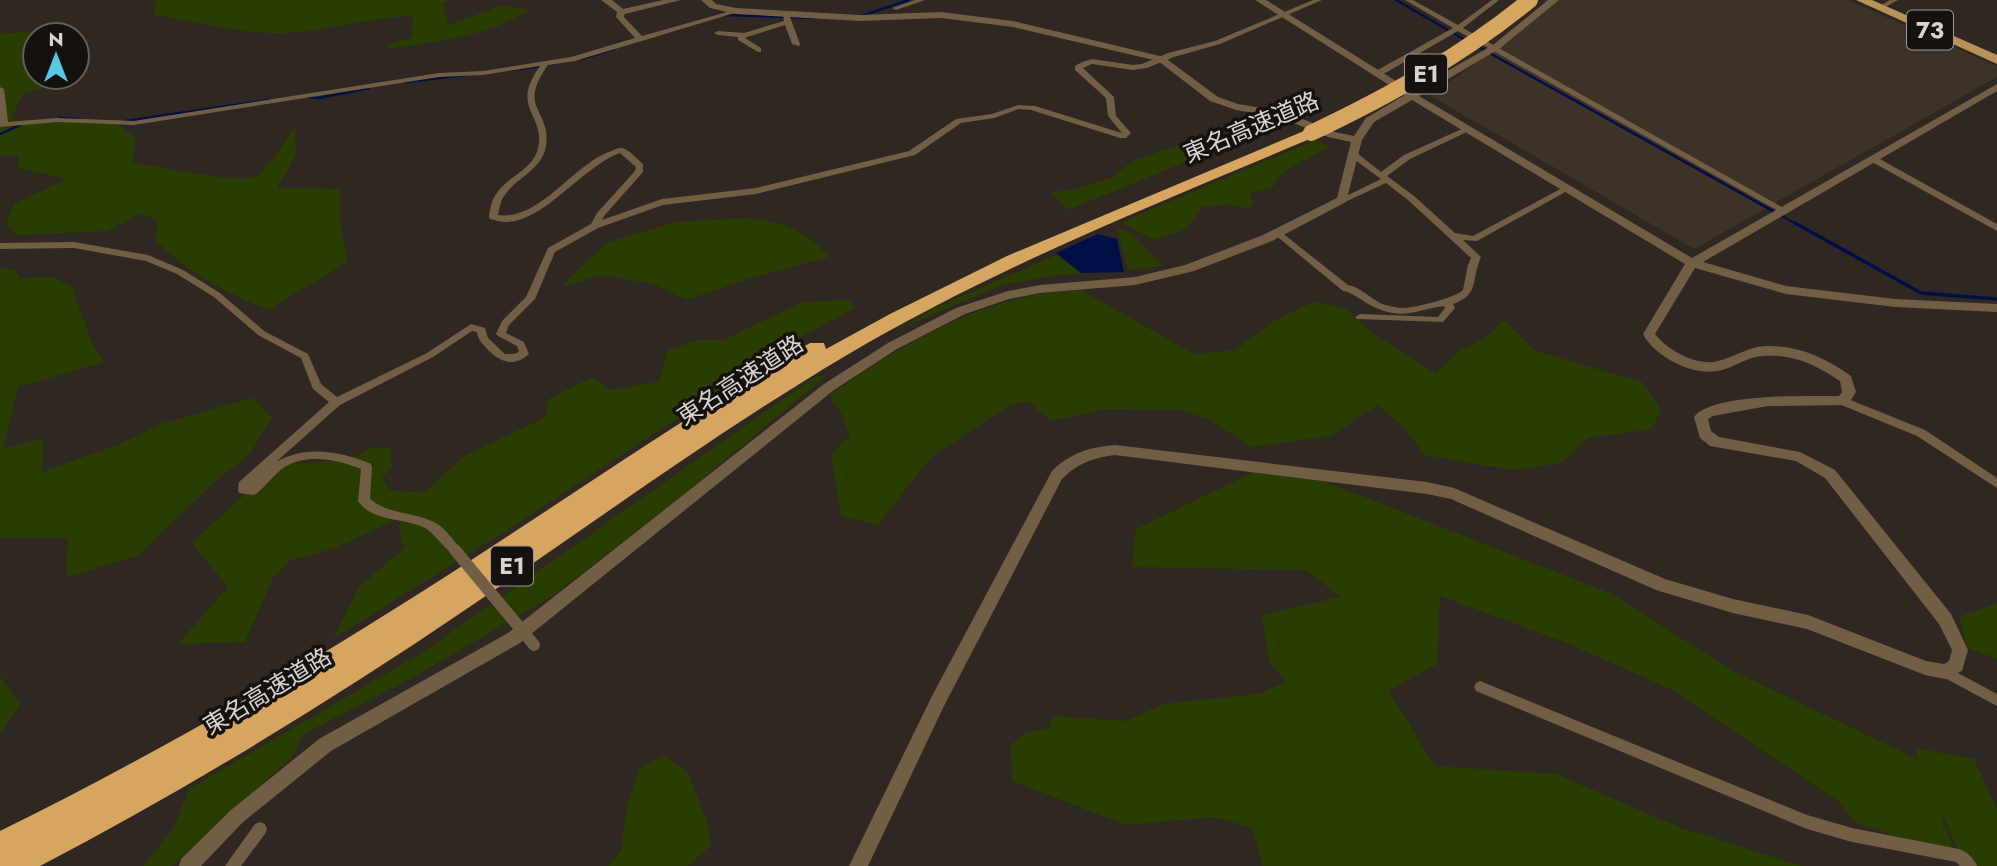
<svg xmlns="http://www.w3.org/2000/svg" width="1997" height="866" font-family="Jost,'Noto Sans JP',sans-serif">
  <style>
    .built { fill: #3d3228 }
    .green { fill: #293d00 }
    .water { fill: #001046 }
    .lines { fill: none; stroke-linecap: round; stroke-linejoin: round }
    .stream-far1 { stroke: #001046; stroke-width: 2.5 }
    .stream { stroke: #001046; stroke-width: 3.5 }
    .minor { fill: #715e44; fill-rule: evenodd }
    .tertiary { fill: #715e44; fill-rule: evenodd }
    .primary { fill: #b99259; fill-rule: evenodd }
    .motorway { fill: #d6a661; fill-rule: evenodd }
    .minor-bridge { stroke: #715e44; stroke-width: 12 }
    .motorway-bridge { stroke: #d6a661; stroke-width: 16 }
    .labels { text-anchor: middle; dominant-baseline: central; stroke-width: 7; stroke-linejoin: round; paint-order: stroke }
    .shield { fill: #14110e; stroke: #9e9a96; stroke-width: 2 }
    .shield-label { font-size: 23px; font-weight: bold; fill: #d9d4d1 }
    .street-label { font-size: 24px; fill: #d9d4d1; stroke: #14110e }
  </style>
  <rect width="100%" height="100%" fill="#2f2722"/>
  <!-- built -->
  <polygon class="built" points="1548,0 1848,0 1997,66 1997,77 1694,249 1431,96 1496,47"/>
  <!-- green -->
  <g class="green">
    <path d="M156,0h293l-7,4 7,21 54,-20 27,5c-43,26 -90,32 -139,38l-4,-4 24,-6 2,-22c-44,1 -84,15 -128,17 -45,2 -87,-12 -131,-18z"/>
    <path d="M56,21l9,2 -17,12h-13v42h39l-51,17 -12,25 107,6 17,13 -2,24c23,4 109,24 125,13 14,-11 26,-34 37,-48l1,28 -19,33 63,1 1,42 7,30 -79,49c-40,-15 -85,-40 -114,-71l3,-18 -17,-8 -34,18 -90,4 -11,-11 8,-20 53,-25 -49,-11 1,-13 -19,1v-122l39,-3z"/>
    <polygon points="1255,134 1067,210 1052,192 1072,190 1110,178 1135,160 1186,143"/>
    <path d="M1316,140l14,6c-18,12 -48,20 -57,41l-24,7 5,9 -8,6 -16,-5 -28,3 -16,22 -32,11 -33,-18z"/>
    <path d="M749,218c37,6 53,10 80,39l-81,22 -61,21 -33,-16 -53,-9 -40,12 45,-44 69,-21z"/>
    <polygon points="1117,228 1132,234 1163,266 1128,270"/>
    <polygon points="1056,255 1083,274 1056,275 1002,285 897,330 937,307"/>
    <polygon points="0,268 15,270 19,278 53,277 72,287 91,341 104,362 18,387 3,449 43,438 42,472 120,444 161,424 252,398 272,417 249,455 214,482 138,556 66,577 68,538 0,538"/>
    <path d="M1081,290l113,64 42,-4 37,-29 40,-19 33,7 26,24 64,41 22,-22 30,-16 16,-16 32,31 106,31 19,28 -9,19 -65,9 -25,25 -49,7 -89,-15 -20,-28 -27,-22 -46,31 -80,11 -43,-28 -29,-9 -73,-1 -55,12 -23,-20 -20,5 -77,51 -53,68 -37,-9 -10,-61 19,-20 -8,-20 -13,-19c77,-54 156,-102 252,-106z"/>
    <polygon points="849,300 855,308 801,337 520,522 333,639 359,587 404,548 399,530 401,517 333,549 291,560 273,578 245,642 178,644 228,587 192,543 242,497 290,464 348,460 373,447 390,448 392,466 382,478 390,490 424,493 464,456 546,417 549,399 592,377 610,390 659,382 668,350 697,340 723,340 803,302"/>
    <polygon points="816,376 826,376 679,498 551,597 410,679 304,734 292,757 172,866 144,866 174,827 189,789 423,652"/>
    <polygon points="1254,472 1326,482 1610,593 1733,671 1919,760 1915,748 1974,759 1997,809 1997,866 1976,866 1957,848 1938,804 1955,855 1854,822 1842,804 1673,690 1562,641 1440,596 1437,664 1388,691 1435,766 1556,774 1681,828 1802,866 1263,866 1252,828 1214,817 1126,825 1012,781 1011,745 1025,733 1050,728 1052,716 1126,721 1164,704 1259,694 1286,682 1269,661 1262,615 1340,597 1307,570 1132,567 1136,529"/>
    <polygon points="1997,603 1997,659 1968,648 1959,617"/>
    <polygon points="0,676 20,705 0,733"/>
    <polygon points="664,755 688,773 707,821 711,845 688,866 608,866 621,851 627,809 639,769"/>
  </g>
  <!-- water -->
  <polygon class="water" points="1098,234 1117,239 1124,272 1081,273 1056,253"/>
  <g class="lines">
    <!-- stream-far1 -->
    <g class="stream-far1">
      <polyline points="1396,0 1467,41"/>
      <polyline points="725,15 815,18"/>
      <polyline points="861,16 909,0"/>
      <polyline points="1477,46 1798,225"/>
      <polyline points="581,59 614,49"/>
      <polyline points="405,82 543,66"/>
      <polyline points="308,97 319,98 369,88"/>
      <polyline points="59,118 79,119"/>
      <polyline points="125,121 269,100"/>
      <polyline points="0,134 20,125"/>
    </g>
    <!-- stream -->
    <polyline class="stream" points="1795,223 1921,293 1997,299"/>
    <!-- minor -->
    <g class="minor">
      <polygon points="915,0 925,0 896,10 892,8"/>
      <path d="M1313,0h9l-102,44 -46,13 -27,11 -14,2 -41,-6 -9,4 31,29 2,19 15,17 -5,5h-6l-89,-28 -12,-1 -25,9 -33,5 -46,32 -159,39 -93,11 -65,23 -43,24 -20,47 -26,26 -3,8 18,9 5,12c-15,13 -27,9 -40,-3 -6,-7 -11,-10 -12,-19l-5,-1 -39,26 -93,48 -64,57c30,-17 64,-11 95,2l1,3 -2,32c20,17 48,12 69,26 8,6 14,15 20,22l2,3 -2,3c-2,1 -4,2 -5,1 -6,-1 -20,-21 -29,-26 -22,-11 -51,-5 -67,-27l3,-32c-22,-9 -54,-16 -76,-2 -11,7 -19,19 -29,27l-4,1 -13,-2 -1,-3 1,-8 90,-80 -16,-13 -12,-31 -43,-23 -44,-38 -37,-23 -31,-13 -72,-13 -74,1v-6l74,-1 74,13 35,15 37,23 44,38 44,23 13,30 16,13 90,-44 44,-29 14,4 3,10 17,16h9l5,-2 -2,-6 -19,-10 -2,-2 6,-13 24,-24 22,-49 43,-24 6,-11 38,-42 1,-4 -16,-14c-37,13 -76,69 -114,69 -5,0 -11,-2 -16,-3l-1,-2c1,-7 2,-15 6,-21 10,-19 38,-25 43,-48 8,-34 -29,-39 2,-82l-57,9 -44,2 -305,48 -77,-3 -57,5v-40l4,2 4,33 49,-4 77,3 305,-48 44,-2 88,-14 64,-19 -19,-21 1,-5 4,-2 4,2 -1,5 18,19 92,-26h4v2l-163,49 -27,4c-32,44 4,45 -2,81 -4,24 -29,31 -41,49 -5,5 -5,13 -7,20 42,6 75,-51 113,-64 1,0 9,-4 10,-3 7,0 17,12 22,16v8l-39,44 -2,4 60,-21 94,-11 153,-37 47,-32 36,-5 26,-9 17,1 87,27 -14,-17 -2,-18 -31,-28v-4l7,-4 10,-3 41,6 9,-1 26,-11 47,-12z"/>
      <polygon points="1405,0 1413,0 1458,25 1492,0 1499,0 1463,28 1789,211 1788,213 1782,213 1458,31 1380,76 1374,76 1374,72 1453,28"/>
      <polygon points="1890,0 1898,0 1882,9 1876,8"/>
      <polygon points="783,15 790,17 800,44 799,46 792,44 785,25 747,37 745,38 761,48 761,52 758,52 738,40 738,37 718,35 714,33 718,31 744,33 784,21"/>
      <path d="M1464,128h3l4,2 -61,29 -23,17 27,20 41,37 18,3 89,-48 3,-1 4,3 -92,51 -14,-1 18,17c-10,22 -1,38 -28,47l2,4 -12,14 -86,-3 -2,-2 5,-3 78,3 7,-9 -1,-2c-29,4 -41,15 -72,0 -9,-4 -19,-14 -29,-15l-69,-57 4,-3 3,1 67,53c11,1 23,14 34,19 7,2 15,4 22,4 13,-1 51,-10 59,-18l5,-25 3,-7 -63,-58 -22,-17 -41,19h-6l-1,-2 43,-21 -30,-22v-4h6l24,19 23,-17z"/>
      <polygon points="1872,158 1878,158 1997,224 1997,231 1872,162"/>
      <polygon points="1843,397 1925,430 1997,478 1997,488 1917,436 1839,404 1838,401"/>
      <polygon points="1945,666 1997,694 1997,706 1941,676 1939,672 1941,668"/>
      <path d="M1480,681l327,134 45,13 107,21c8,3 15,9 18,17h-17l-4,-4 -104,-20 -45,-13 -331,-138 -2,-4 2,-4z"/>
      <polygon points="260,822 265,824 267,829 265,834 241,866 225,866 255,824"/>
    </g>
    <!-- tertiary -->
    <g class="tertiary">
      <polygon points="601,0 612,0 623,9 663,0 681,0 621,15"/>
      <path d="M701,0h11l4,4 20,4 124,7 81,-3 72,9 151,36 54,40 20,7 47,8 50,20 19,4 12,-18 39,-23 -150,-95h11l146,91 81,-46 55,-45h11l-60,49 -80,47 273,162 305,-174v7l-294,171 83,24 109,13 102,5v8l-102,-5 -109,-13 -91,-26 -40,66c12,16 43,33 63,27 17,-4 29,-14 47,-15 33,-1 59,11 86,30l5,16 -8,13 -80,1 -55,10 -5,3 3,12 8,6 81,15 35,18 116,144 17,36 -6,21 -17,8 -20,-4 -118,-46 -74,-16 -77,-23 -205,-91 -24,-5 -312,-39c-22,3 -37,8 -53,24l-118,227 -76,160h-19l83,-170 120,-225c18,-18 38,-24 63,-26l312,37 27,6 211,91 68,20 75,16 118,46 18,3 5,-3 3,-11 -13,-26 -114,-146 -29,-17 -86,-15 -10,-8 -6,-21c17,-24 116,-21 145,-21l3,-4 -2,-11c-24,-16 -46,-27 -76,-25 -17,0 -30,12 -46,15 -26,5 -64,-15 -75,-37l42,-70 -273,-164 -38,22 -12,18 -16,62 -74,39 -78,30 -59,14 -95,8 -31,6 -44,15 -68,35 -63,41 -314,253 -189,108 -88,71 -42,44h-22l2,-7 50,-49 88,-71 189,-106 316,-249 64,-41 68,-35 52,-17 32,-6 95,-8 50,-12 78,-30 74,-37 14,-56 -23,-5 -49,-20 -43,-7 -26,-9 -52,-40 -145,-34 -72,-9 -81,3 -124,-7 -26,-6z"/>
    </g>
    <!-- primary -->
    <polygon class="primary" points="1856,0 1872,0 1997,55 1997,64"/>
    <!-- motorway -->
    <path class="motorway" d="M1311,128l8,5 -2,3c-159,67 -321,131 -470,219 -132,78 -255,169 -382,255 -137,93 -278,179 -425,256h-40v-35c136,-67 268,-142 396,-223 139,-87 273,-182 414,-265h14l2,6 64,-35 117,-58z"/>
    <!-- minor-bridge -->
    <polyline class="minor-bridge" points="455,550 534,645"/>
    <!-- motorway-bridge -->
    <path class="motorway-bridge" d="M1311,133c78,-37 152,-78 219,-133"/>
  </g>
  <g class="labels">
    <!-- shield labels -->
    <g class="shield">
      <rect x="1907" y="10.5" width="46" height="39" rx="5"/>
      <rect x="1405" y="54.5" width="42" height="39" rx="5"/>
      <rect x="491" y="546.5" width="42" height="39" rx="5"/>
    </g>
    <g class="shield-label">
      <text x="1930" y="30">73</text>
      <text x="1426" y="74">E1</text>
      <text x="512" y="566">E1</text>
    </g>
    <!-- street labels -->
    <g class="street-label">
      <text transform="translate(1251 127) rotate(-23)">東名高速道路</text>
      <text transform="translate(740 380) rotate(-33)">東名高速道路</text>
      <text transform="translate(267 691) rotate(-31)">東名高速道路</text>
    </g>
  </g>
  <!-- north arrow -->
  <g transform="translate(56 56)"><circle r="33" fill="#14110e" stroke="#635f5c" stroke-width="2"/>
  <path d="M0-5L12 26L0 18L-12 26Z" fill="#58c9e3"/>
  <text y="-10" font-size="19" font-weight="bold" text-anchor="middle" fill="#d9d4d1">N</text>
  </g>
</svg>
